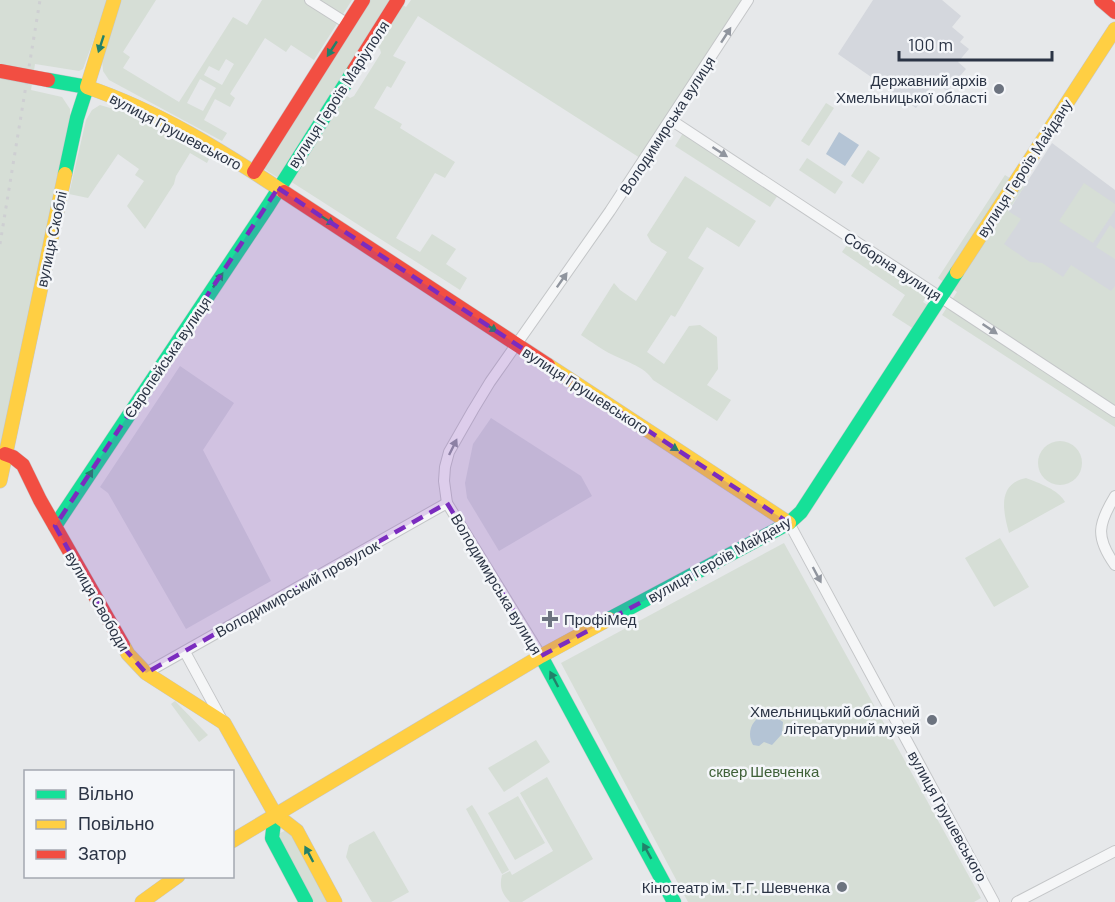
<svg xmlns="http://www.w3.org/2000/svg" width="1115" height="902" font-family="Barlow,sans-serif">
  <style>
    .built { fill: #d4d7dd }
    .green { fill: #d6ded6; fill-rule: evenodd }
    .water { fill: #b4c4d5 }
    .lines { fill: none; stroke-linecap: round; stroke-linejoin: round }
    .street-casing { stroke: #c4c6c8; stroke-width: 12 }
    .fast-casing { stroke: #c4c6c8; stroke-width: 15 }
    .slow-casing { stroke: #c4c6c8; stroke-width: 15 }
    .jam-casing { stroke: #c4c6c8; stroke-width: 15 }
    .street { stroke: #f5f6f7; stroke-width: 10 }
    .fast { stroke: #16e098; stroke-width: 14 }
    .slow { stroke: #ffcf43; stroke-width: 14 }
    .jam { stroke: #f24e42; stroke-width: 14 }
    .rail { stroke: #cecfd2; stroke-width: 3; stroke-dasharray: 3 6; stroke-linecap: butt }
    .jam-bridge-casing { stroke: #c2c5c8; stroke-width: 15; stroke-linecap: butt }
    .jam-bridge { stroke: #f24e42; stroke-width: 14 }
    .oneway { fill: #90959e }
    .oneway2 { fill: #22816a }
    .marked { fill: #7b2cbf; fill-opacity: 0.2; stroke: #7b2cbf; stroke-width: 4.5; stroke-dasharray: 12 8; stroke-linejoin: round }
    .poi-dot { fill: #6c737f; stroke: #f4f6f9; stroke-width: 2 }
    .labels { text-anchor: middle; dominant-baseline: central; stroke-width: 5; stroke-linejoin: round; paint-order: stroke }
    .poi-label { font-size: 15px; fill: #2b3445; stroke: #f4f6f9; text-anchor: end }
    .street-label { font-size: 15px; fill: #2b3445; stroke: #f4f6f9 }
    .park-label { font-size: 15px; fill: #3f6138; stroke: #f4f6f9 }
  </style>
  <rect width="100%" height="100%" fill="#e6e8ea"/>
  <!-- built -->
  <g class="built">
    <polygon points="873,0 942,0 961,16 952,27 964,37 960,42 969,49 958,62 966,69 947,91 934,82 916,108 838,54"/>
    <polygon points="1052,143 1115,190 1115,322 990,240"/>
    <polygon points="180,366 234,403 203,450 271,581 186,629 108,493 100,487"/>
    <polygon points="491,418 581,476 592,496 499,551 467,498 465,483 473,444"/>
  </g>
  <!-- green -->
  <g class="green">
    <polygon points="0,0 108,0 83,69 79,71 35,64 31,90 62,97 70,109 70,117 0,457"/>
    <path d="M121,0h35l-33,52 7,5 -7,11 56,34 54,-85 14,8 15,-25h90l-38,60 -23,-15 -5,7 -21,-14 -35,56 5,4 -5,9 -15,-8 -11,21 23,13 -5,8 -113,-61 -6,-9 -1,-11zM226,59l8,5 -12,21 -18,-10 5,-9 10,5zM200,79l16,9 -13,23 -16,-8z"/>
    <polygon points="367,0 394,0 280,179 261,167"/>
    <polygon points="411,0 742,0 640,158 418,16 393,56 406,62 391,88 387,86 374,108 402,124 400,128 455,162 445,178 435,173 396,238 420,252 432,234 456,249 446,264 467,278 460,290 290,181 344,94 350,98 354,96 381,53 380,49 375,45 401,4 406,7"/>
    <polygon points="826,103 834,108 809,146 801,141"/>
    <polygon points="100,105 127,113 209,159 207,163 190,153 176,176 174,184 145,229 127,206 144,181 135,175 139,169 118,154 88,198 69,194 86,120 92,110"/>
    <polygon points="683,133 778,195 770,207 675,146"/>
    <polygon points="868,150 880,158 863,184 851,176"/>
    <polygon points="807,158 843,182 835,194 799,170"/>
    <polygon points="1005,175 1024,187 1008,211 1021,219 1004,244 1030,262 1042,263 1063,277 1071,265 1111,291 1115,286 1115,427 942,315 957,292 938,278"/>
    <path d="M685,176l71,45 -17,26 -32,-20 -19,31 16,10 -29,49 -4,-2 -24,37 17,12 25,-38 11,-1 17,12 1,32 -11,16 24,15 -14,21 -64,-41c-8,-13 -26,-18 -40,-25 -11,-5 -21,-13 -32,-20l33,-52 6,7 16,11 31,-49 -16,-10 -4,-7z"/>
    <polygon points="1084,183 1115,204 1115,210 1093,243 1059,221"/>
    <polygon points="1110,225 1115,229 1115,259 1096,247"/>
    <polygon points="849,242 928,294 923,302 929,306 914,329 892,315 905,295 842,252"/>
    <circle cx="1060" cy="463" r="22"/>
    <path d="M1026,478c13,5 33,12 39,24l-56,31c-6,-22 -12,-49 17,-55z"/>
    <polygon points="1000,538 1029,587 994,607 965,558"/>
    <polygon points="784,543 981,898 974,902 688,902 561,663"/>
    <polygon points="175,701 208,735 199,742 171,704"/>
    <polygon points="536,740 550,762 504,792 488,768"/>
    <path d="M547,777l46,82 -71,43h-12c-8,-8 -11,-15 -8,-27l8,-4 2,4 41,-24 -33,-58z"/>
    <polygon points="518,796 545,843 515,860 488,813"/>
    <polygon points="472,805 477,813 509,870 502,874 466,809"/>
    <polygon points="291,828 329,902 314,902 278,834"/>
    <polygon points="374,831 409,892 391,902 372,902 346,857 349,845"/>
  </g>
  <!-- water -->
  <g class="water">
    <polygon points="839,132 859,145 845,166 826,154"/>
    <path d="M770,713l13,9 -1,12 -10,11 -8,-3 -5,4 -6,-1c-8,-14 1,-30 17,-32z"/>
  </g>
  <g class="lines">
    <!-- street casing -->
    <g class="street-casing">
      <g id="street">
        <polyline points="310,0 348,24"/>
        <polyline points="671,120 1115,412"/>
        <path d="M1115,496c-17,28 -20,41 0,69"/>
        <polyline points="789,523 994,902"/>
        <polyline points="185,652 222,720"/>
        <polyline points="541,656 447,503 444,481 445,467 449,452 473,410 490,382 610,211 748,0"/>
        <polyline points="146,673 447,503"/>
        <polyline points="1017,902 1115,851"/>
      </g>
    </g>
    <!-- fast casing -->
    <g class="fast-casing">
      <g id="fast">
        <polyline points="48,80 87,87 77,118 65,174"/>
        <polyline points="55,526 268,206 354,70"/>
        <polyline points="609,619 789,523 801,512 957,272"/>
        <polyline points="541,656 674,902"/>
        <polyline points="275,814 272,838 306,902"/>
      </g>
    </g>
    <!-- slow casing -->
    <g class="slow-casing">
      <g id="slow">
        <path d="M114,0l-27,87c71,24 135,64 197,105"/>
        <polyline points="957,272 1115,29"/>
        <polyline points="548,365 789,523"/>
        <polyline points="0,481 65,174"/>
        <polyline points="123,645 128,654 146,673 224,723 275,814 297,831 335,902"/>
        <polyline points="232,841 541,656 609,619"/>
        <polyline points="142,902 178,876"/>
      </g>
    </g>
    <!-- jam casing -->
    <g class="jam-casing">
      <g id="jam">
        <polyline points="1101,0 1115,12"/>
        <polyline points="354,70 398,0"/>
        <polyline points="254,172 363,0"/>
        <polyline points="284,192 548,365"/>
        <polyline points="5,454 13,457 23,465 40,500 123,645"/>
      </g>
    </g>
    <!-- street -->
    <use href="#street" class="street"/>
    <!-- fast -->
    <use href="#fast" class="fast"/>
    <!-- slow -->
    <use href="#slow" class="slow"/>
    <!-- jam -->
    <use href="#jam" class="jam"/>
    <!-- rail -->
    <polyline class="rail" points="0,244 40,0"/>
    <!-- jam-bridge casing -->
    <g class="jam-bridge-casing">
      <polyline id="jam-bridge" points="0,71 48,80"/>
    </g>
    <!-- jam-bridge -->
    <use href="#jam-bridge" class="jam-bridge"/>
  </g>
  <!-- one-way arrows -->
  <defs><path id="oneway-solid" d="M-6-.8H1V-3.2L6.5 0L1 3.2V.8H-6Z" transform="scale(1.5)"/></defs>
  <g class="oneway">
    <use href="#oneway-solid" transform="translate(726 35) rotate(-57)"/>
    <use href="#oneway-solid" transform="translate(720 152) rotate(33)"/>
    <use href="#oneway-solid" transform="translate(562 280) rotate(-55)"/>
    <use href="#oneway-solid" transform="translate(990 329) rotate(34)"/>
    <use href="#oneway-solid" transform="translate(453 447) rotate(-64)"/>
    <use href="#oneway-solid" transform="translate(817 575) rotate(62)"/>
  </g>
  <g class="oneway2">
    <use href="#oneway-solid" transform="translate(101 44) rotate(108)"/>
    <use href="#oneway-solid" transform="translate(332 49) rotate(123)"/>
    <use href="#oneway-solid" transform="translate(327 220) rotate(33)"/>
    <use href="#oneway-solid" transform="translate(218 280) rotate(-56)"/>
    <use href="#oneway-solid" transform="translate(490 327) rotate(33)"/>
    <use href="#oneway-solid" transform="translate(671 446) rotate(33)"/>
    <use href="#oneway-solid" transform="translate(88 477) rotate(-57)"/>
    <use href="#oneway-solid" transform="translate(554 679) rotate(-118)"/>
    <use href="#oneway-solid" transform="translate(647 851) rotate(-119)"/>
    <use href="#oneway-solid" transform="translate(309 854) rotate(-118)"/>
  </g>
  <!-- marked area -->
  <path class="marked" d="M278,188l511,335 -248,133 -94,-153 -301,170 -23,-26 -68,-121z"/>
  <!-- markers -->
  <g class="poi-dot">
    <circle cx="999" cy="89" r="6"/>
    <path d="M547 610h6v6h6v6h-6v6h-6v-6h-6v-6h6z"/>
    <circle cx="932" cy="720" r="6"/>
    <circle cx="842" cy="887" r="6"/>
  </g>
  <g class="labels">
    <!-- poi labels -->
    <g class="poi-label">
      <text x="987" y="80">Державний архів<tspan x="987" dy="17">Хмельницької області</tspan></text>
      <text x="564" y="619" text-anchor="start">ПрофіМед</text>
      <text x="920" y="711">Хмельницький обласний<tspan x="920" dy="17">літературний музей</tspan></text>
      <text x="830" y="887">Кінотеатр ім. Т.Г. Шевченка</text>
    </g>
    <!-- street labels -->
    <g class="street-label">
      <text transform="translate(338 94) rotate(-57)">вулиця Героїв Маріуполя</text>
      <text transform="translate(667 125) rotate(-57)">Володимирська вулиця</text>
      <text transform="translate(176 131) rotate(28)">вулиця Грушевського</text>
      <text transform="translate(1024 168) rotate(-57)">вулиця Героїв Майдану</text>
      <text transform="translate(51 239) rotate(-78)">вулиця Скоблі</text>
      <text transform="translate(893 266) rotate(33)">Соборна вулиця</text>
      <text transform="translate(167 357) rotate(-56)">Європейська вулиця</text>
      <text transform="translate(586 390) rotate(33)">вулиця Грушевського</text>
      <text transform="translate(719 559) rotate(-29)">вулиця Героїв Майдану</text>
      <text transform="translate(497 584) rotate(59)">Володимирська вулиця</text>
      <text transform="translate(297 588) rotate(-29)">Володимирський провулок</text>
      <text transform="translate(98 601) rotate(60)">вулиця Свободи</text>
      <text transform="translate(948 816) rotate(61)">вулиця Грушевського</text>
    </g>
    <!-- park labels -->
    <g class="park-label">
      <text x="764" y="771">сквер Шевченка</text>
    </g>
  </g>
  <!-- legend -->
  <rect x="24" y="770" width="210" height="108" fill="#f4f6f9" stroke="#a4a8b1" stroke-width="1.5"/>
  <rect x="36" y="790" width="30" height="9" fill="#16e098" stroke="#a4a8b1" stroke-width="1.5"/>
  <text x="78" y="800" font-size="18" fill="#2b3445">Вільно</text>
  <rect x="36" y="820" width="30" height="9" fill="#ffcf43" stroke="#a4a8b1" stroke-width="1.5"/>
  <text x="78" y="830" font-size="18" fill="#2b3445">Повільно</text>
  <rect x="36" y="850" width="30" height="9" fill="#f24e42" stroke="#a4a8b1" stroke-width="1.5"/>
  <text x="78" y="860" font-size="18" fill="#2b3445">Затор</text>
  <!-- scale -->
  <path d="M899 51v9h153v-9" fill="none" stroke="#2b3445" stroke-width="3"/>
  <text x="908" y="51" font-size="18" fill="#2b3445" stroke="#f4f6f9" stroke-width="4.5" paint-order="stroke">100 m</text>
</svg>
